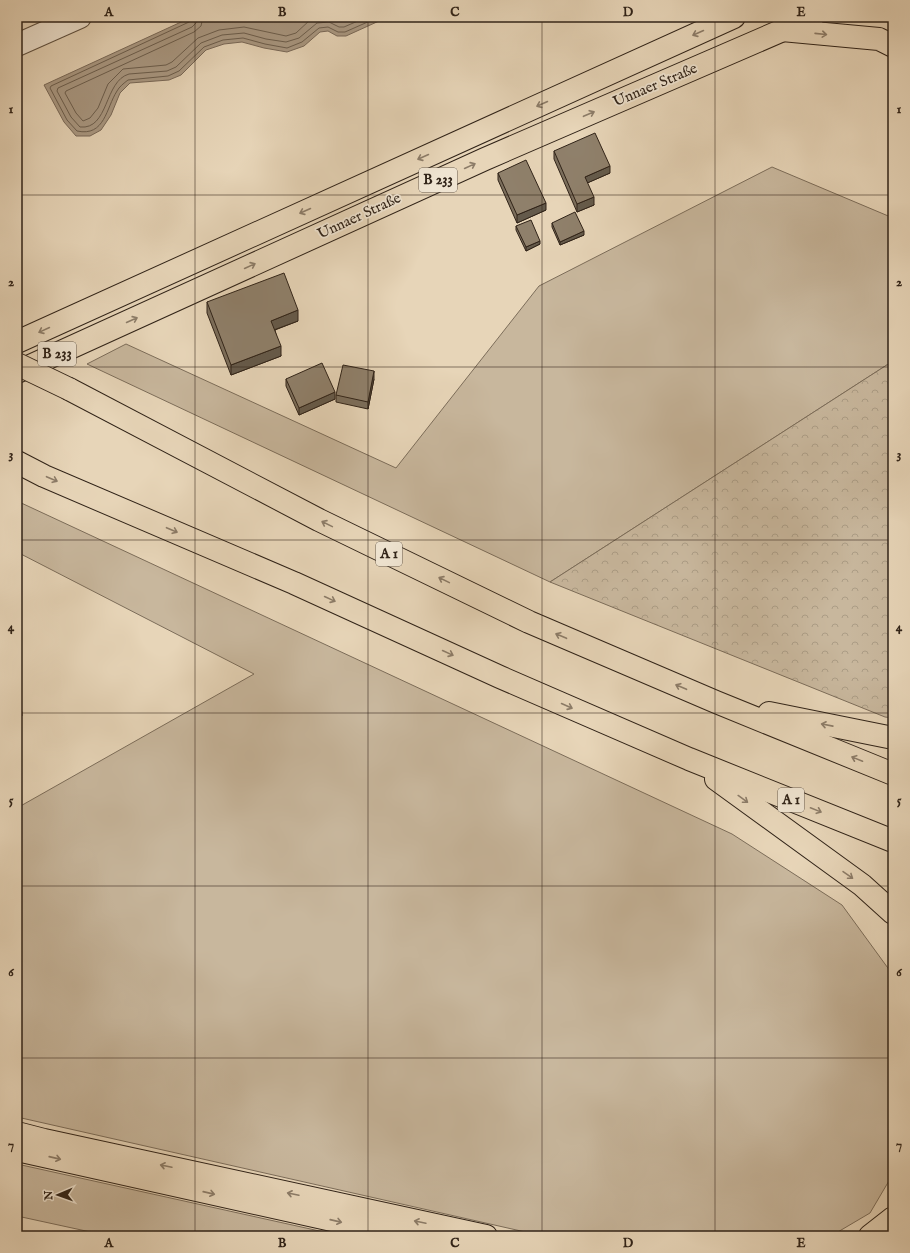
<svg xmlns="http://www.w3.org/2000/svg" width="910" height="1253" font-family="'IM FELL English',serif">
  <style>
    .green { fill: #c8b79d; stroke: #7c6d5a }
    .forest { fill: url(#forest-crowns); stroke: #7c6d5a }
    .water { fill: #a99882; stroke: #796958 }
    .lines { fill: none; stroke-linecap: round; stroke-linejoin: round }
    .shore { stroke: #6c5e4d; stroke-width: 1 }
    .minor-casing { stroke: #5e5040; stroke-width: 24 }
    .major-casing { stroke: #302318; stroke-width: 24 }
    .highway-casing { stroke: #302318; stroke-width: 24 }
    .minor { stroke: #efe4d1; stroke-width: 22 }
    .major { stroke: #e7d5b8; stroke-width: 22 }
    .highway { stroke: #e7d5b8; stroke-width: 22 }
    .highway-bridge-casing { stroke: #302318; stroke-width: 24; stroke-linecap: butt }
    .highway-bridge { stroke: #e7d5b8; stroke-width: 22 }
    .wall { fill: #7b6e5c; stroke: #302318 }
    .shaded-wall { fill: #645a4b; stroke: #302318 }
    .building { fill: #8f806b; stroke: #302318 }
    .oneway { stroke: #8c7c68 }
    .grid { fill: none; stroke: #302318; stroke-width: 1; stroke-opacity: 0.55 }
    .labels { text-anchor: middle; dominant-baseline: central; stroke-width: 3.5; stroke-linejoin: round; paint-order: stroke }
    .shield { fill: #efe4d1; stroke: #695d50; stroke-width: 1 }
    .shield-label { font-size: 14px; font-weight: bold; fill: #302318 }
    .street-label { font-size: 15px; fill: #302318; stroke: #efe4d1 }
    .neatline { fill: none; stroke: #302318; stroke-width: 1.5 }
    .grid-label { font-size: 13px; text-anchor: middle; font-weight: bold; fill: #302318 }
  </style>
  <defs>
    <pattern id="forest-crowns" width="20" height="18" patternUnits="userSpaceOnUse"><rect width="20" height="18" fill="#c8b79d"/><path d="M2 6a3 3 0 1 1 6 0M12 15a3 3 0 1 1 6 0" fill="none" stroke="#ac9d86"/></pattern>
  </defs>
  <rect width="100%" height="100%" fill="#e7d5b8"/>
  <filter id="stains"><feTurbulence type="fractalNoise" baseFrequency=".005" numOctaves="4"/><feColorMatrix values="0 0 0 0 .2 0 0 0 0 .09 0 0 0 0 .02 0 0 0 .5 -.17"/></filter>
  <radialGradient id="worn" r=".72"><stop offset=".6" stop-color="#630" stop-opacity="0"/><stop offset="1" stop-color="#630" stop-opacity=".3"/></radialGradient>
  <!-- green -->
  <g class="green">
    <polygon points="772,167 893,218 893,361 550,582 87,364 126,344 396,468 539,286"/>
    <polygon points="17,501 732,834 842,905 893,975 893,1174 870,1213 831,1236 543,1236 17,1117 17,808 254,674 17,552"/>
    <polygon points="17,1164 342,1236 109,1236 17,1216"/>
  </g>
  <!-- forest -->
  <polygon class="forest" points="893,361 893,718 885,717 550,582"/>
  <!-- water -->
  <polygon class="water" points="192,17 407,17 393,17 379,21 346,36 337,36 328,31 320,32 304,46 287,52 264,48 242,42 224,44 206,50 181,75 169,80 130,83 120,93 111,115 101,130 90,136 76,136 64,122 44,85"/>
  <g class="lines">
    <!-- shore -->
    <g class="shore">
      <path d="M192,17v3l-3,2 -138,64 -1,2 17,32 10,11c28,6 29,-23 40,-40 2,-4 7,-8 11,-11l40,-4 11,-5 25,-24 19,-7 20,-2 22,6 22,4 15,-6 17,-14 9,-1 10,5h7l34,-15"/>
      <path d="M197,17l-1,6 -4,4 -134,61 -1,3 14,26 9,10c29,3 24,-46 49,-53l38,-3 9,-4 25,-24 21,-8 22,-2 22,6 20,3 13,-4 18,-15 12,-1 10,5h5l23,-10"/>
      <polyline points="203,17 201,26 194,32 66,91 65,93 76,113 83,121 90,118 98,108 108,84 123,69 166,65 172,62 198,38 219,30 244,27 286,36 296,33 310,20 317,17"/>
    </g>
    <!-- minor casing -->
    <g class="minor-casing">
      <polyline id="minor" points="17,45 80,17"/>
    </g>
    <!-- major casing -->
    <g class="major-casing">
      <g id="major">
        <polyline points="17,342 734,17"/>
        <polyline points="17,372 485,159 813,17"/>
      </g>
    </g>
    <!-- highway casing -->
    <g class="highway-casing">
      <g id="highway">
        <polyline points="782,30 879,39 893,46"/>
        <polyline points="69,389 319,520 529,622 716,702 893,774"/>
        <polyline points="17,462 44,476 294,583 500,677 689,759 893,841"/>
        <polyline points="769,713 893,738"/>
        <polyline points="716,779 862,885 893,913"/>
        <polyline points="17,1133 44,1140 486,1236"/>
        <polyline points="17,1150 404,1236"/>
        <polyline points="870,1236 893,1218"/>
      </g>
    </g>
    <!-- minor -->
    <use href="#minor" class="minor"/>
    <!-- major -->
    <use href="#major" class="major"/>
    <!-- highway -->
    <use href="#highway" class="highway"/>
    <!-- highway-bridge casing -->
    <g class="highway-bridge-casing">
      <polyline id="highway-bridge" points="17,364 69,389"/>
    </g>
    <!-- highway-bridge -->
    <use href="#highway-bridge" class="highway-bridge"/>
  </g>
  <!-- wall -->
  <g class="wall">
    <polygon points="554,151 610,173 587,183 594,205 577,212 554,159"/>
    <polygon points="498,173 546,210 517,223 498,180"/>
    <polygon points="552,223 584,235 560,245 552,227"/>
    <polygon points="516,226 540,244 526,251 516,230"/>
    <polygon points="207,302 298,321 275,330 281,356 231,375 207,313"/>
    <polygon points="286,379 335,399 299,415 286,386"/>
    <polygon points="374,379 368,409 336,402 336,395"/>
  </g>
  <!-- shaded-wall -->
  <g class="shaded-wall">
    <polygon points="610,166 610,173 585,184 585,177"/>
    <polygon points="594,197 594,205 577,212 577,204"/>
    <polygon points="546,203 546,210 517,223 517,215"/>
    <polygon points="584,231 584,235 560,245 560,242"/>
    <polygon points="540,241 540,244 526,251 526,247"/>
    <polygon points="298,310 298,321 271,331 271,321"/>
    <polygon points="281,346 281,356 231,375 231,365"/>
    <polygon points="374,371 374,379 368,409 368,402"/>
    <polygon points="335,392 335,399 299,415 299,408"/>
    <polygon points="22,712 22,716 17,718 17,715"/>
  </g>
  <!-- building -->
  <g class="building">
    <polygon points="595,133 610,166 585,177 594,197 577,204 554,151"/>
    <polygon points="526,160 546,203 517,215 498,173"/>
    <polygon points="575,212 584,231 560,242 552,223"/>
    <polygon points="531,220 540,241 526,247 516,226"/>
    <polygon points="284,273 298,310 271,321 281,346 231,365 207,302"/>
    <polygon points="322,363 335,392 299,408 286,379"/>
    <polygon points="343,365 374,371 368,402 336,395"/>
    <polygon points="17,702 22,712 17,715"/>
  </g>
  <!-- one-way arrows -->
  <defs><path id="oneway-shaft" d="M-6 0H5M1.5-3L5.5 0L1.5 3" fill="none" stroke-width="1.6" stroke-linecap="round" stroke-linejoin="round"/></defs>
  <g class="oneway">
    <use href="#oneway-shaft" transform="translate(698 33) rotate(156)"/>
    <use href="#oneway-shaft" transform="translate(821 34) rotate(6)"/>
    <use href="#oneway-shaft" transform="translate(542 104) rotate(156)"/>
    <use href="#oneway-shaft" transform="translate(589 114) rotate(-23)"/>
    <use href="#oneway-shaft" transform="translate(423 157) rotate(156)"/>
    <use href="#oneway-shaft" transform="translate(470 166) rotate(-25)"/>
    <use href="#oneway-shaft" transform="translate(305 211) rotate(156)"/>
    <use href="#oneway-shaft" transform="translate(250 266) rotate(-25)"/>
    <use href="#oneway-shaft" transform="translate(132 320) rotate(-24)"/>
    <use href="#oneway-shaft" transform="translate(44 330) rotate(155)"/>
    <use href="#oneway-shaft" transform="translate(52 479) rotate(23)"/>
    <use href="#oneway-shaft" transform="translate(327 524) rotate(-154)"/>
    <use href="#oneway-shaft" transform="translate(172 530) rotate(23)"/>
    <use href="#oneway-shaft" transform="translate(444 580) rotate(-154)"/>
    <use href="#oneway-shaft" transform="translate(330 599) rotate(25)"/>
    <use href="#oneway-shaft" transform="translate(561 636) rotate(-157)"/>
    <use href="#oneway-shaft" transform="translate(448 653) rotate(25)"/>
    <use href="#oneway-shaft" transform="translate(681 687) rotate(-157)"/>
    <use href="#oneway-shaft" transform="translate(567 706) rotate(24)"/>
    <use href="#oneway-shaft" transform="translate(827 725) rotate(-169)"/>
    <use href="#oneway-shaft" transform="translate(857 759) rotate(-158)"/>
    <use href="#oneway-shaft" transform="translate(743 799) rotate(36)"/>
    <use href="#oneway-shaft" transform="translate(816 810) rotate(22)"/>
    <use href="#oneway-shaft" transform="translate(848 875) rotate(35)"/>
    <use href="#oneway-shaft" transform="translate(55 1158) rotate(13)"/>
    <use href="#oneway-shaft" transform="translate(166 1166) rotate(-168)"/>
    <use href="#oneway-shaft" transform="translate(209 1193) rotate(13)"/>
    <use href="#oneway-shaft" transform="translate(293 1194) rotate(-168)"/>
    <use href="#oneway-shaft" transform="translate(336 1221) rotate(13)"/>
    <use href="#oneway-shaft" transform="translate(420 1222) rotate(-168)"/>
  </g>
  <!-- grid -->
  <path class="grid" d="M195,17v1219M368,17v1219M542,17v1219M715,17v1219M17,195h876M17,367h876M17,540h876M17,713h876M17,886h876M17,1058h876"/>
  <g class="labels">
    <!-- shield labels -->
    <g class="shield">
      <rect x="419" y="168" width="38" height="24" rx="3"/>
      <rect x="38" y="342" width="38" height="24" rx="3"/>
      <rect x="376" y="542" width="26" height="24" rx="3"/>
      <rect x="778" y="788" width="26" height="24" rx="3"/>
    </g>
    <g class="shield-label">
      <text x="438" y="180">B 233</text>
      <text x="57" y="354">B 233</text>
      <text x="389" y="554">A 1</text>
      <text x="791" y="800">A 1</text>
    </g>
    <!-- street labels -->
    <g class="street-label">
      <text transform="translate(655 85) rotate(-23)">Unnaer Straße</text>
      <text transform="translate(359 216) rotate(-25)">Unnaer Straße</text>
    </g>
  </g>
  <!-- margin -->
  <rect width="910" height="1253" fill="none" stroke="#e7d5b8" stroke-width="44"/>
  <!-- north arrow -->
  <g transform="translate(58 1195) rotate(268)" stroke="#efe4d1" stroke-width="3" paint-order="stroke">
  <path d="M0-3L7 15L0 10L-7 15Z" fill="#302318"/>
  <text y="-6" font-size="11" font-weight="bold" text-anchor="middle" fill="#302318">N</text>
  </g>
  <rect x="22" y="22" width="866" height="1209" class="neatline"/>
  <g class="grid-label">
    <text x="109" y="16">A</text>
    <text x="282" y="16">B</text>
    <text x="455" y="16">C</text>
    <text x="628" y="16">D</text>
    <text x="801" y="16">E</text>
    <text x="11" y="113">1</text>
    <text x="899" y="113">1</text>
    <text x="11" y="286">2</text>
    <text x="899" y="286">2</text>
    <text x="11" y="458">3</text>
    <text x="899" y="458">3</text>
    <text x="11" y="631">4</text>
    <text x="899" y="631">4</text>
    <text x="11" y="804">5</text>
    <text x="899" y="804">5</text>
    <text x="11" y="976">6</text>
    <text x="899" y="976">6</text>
    <text x="11" y="1149">7</text>
    <text x="899" y="1149">7</text>
    <text x="109" y="1247">A</text>
    <text x="282" y="1247">B</text>
    <text x="455" y="1247">C</text>
    <text x="628" y="1247">D</text>
    <text x="801" y="1247">E</text>
  </g>
  <rect width="100%" height="100%" filter="url(#stains)"/>
  <rect width="100%" height="100%" fill="url(#worn)"/>
</svg>
